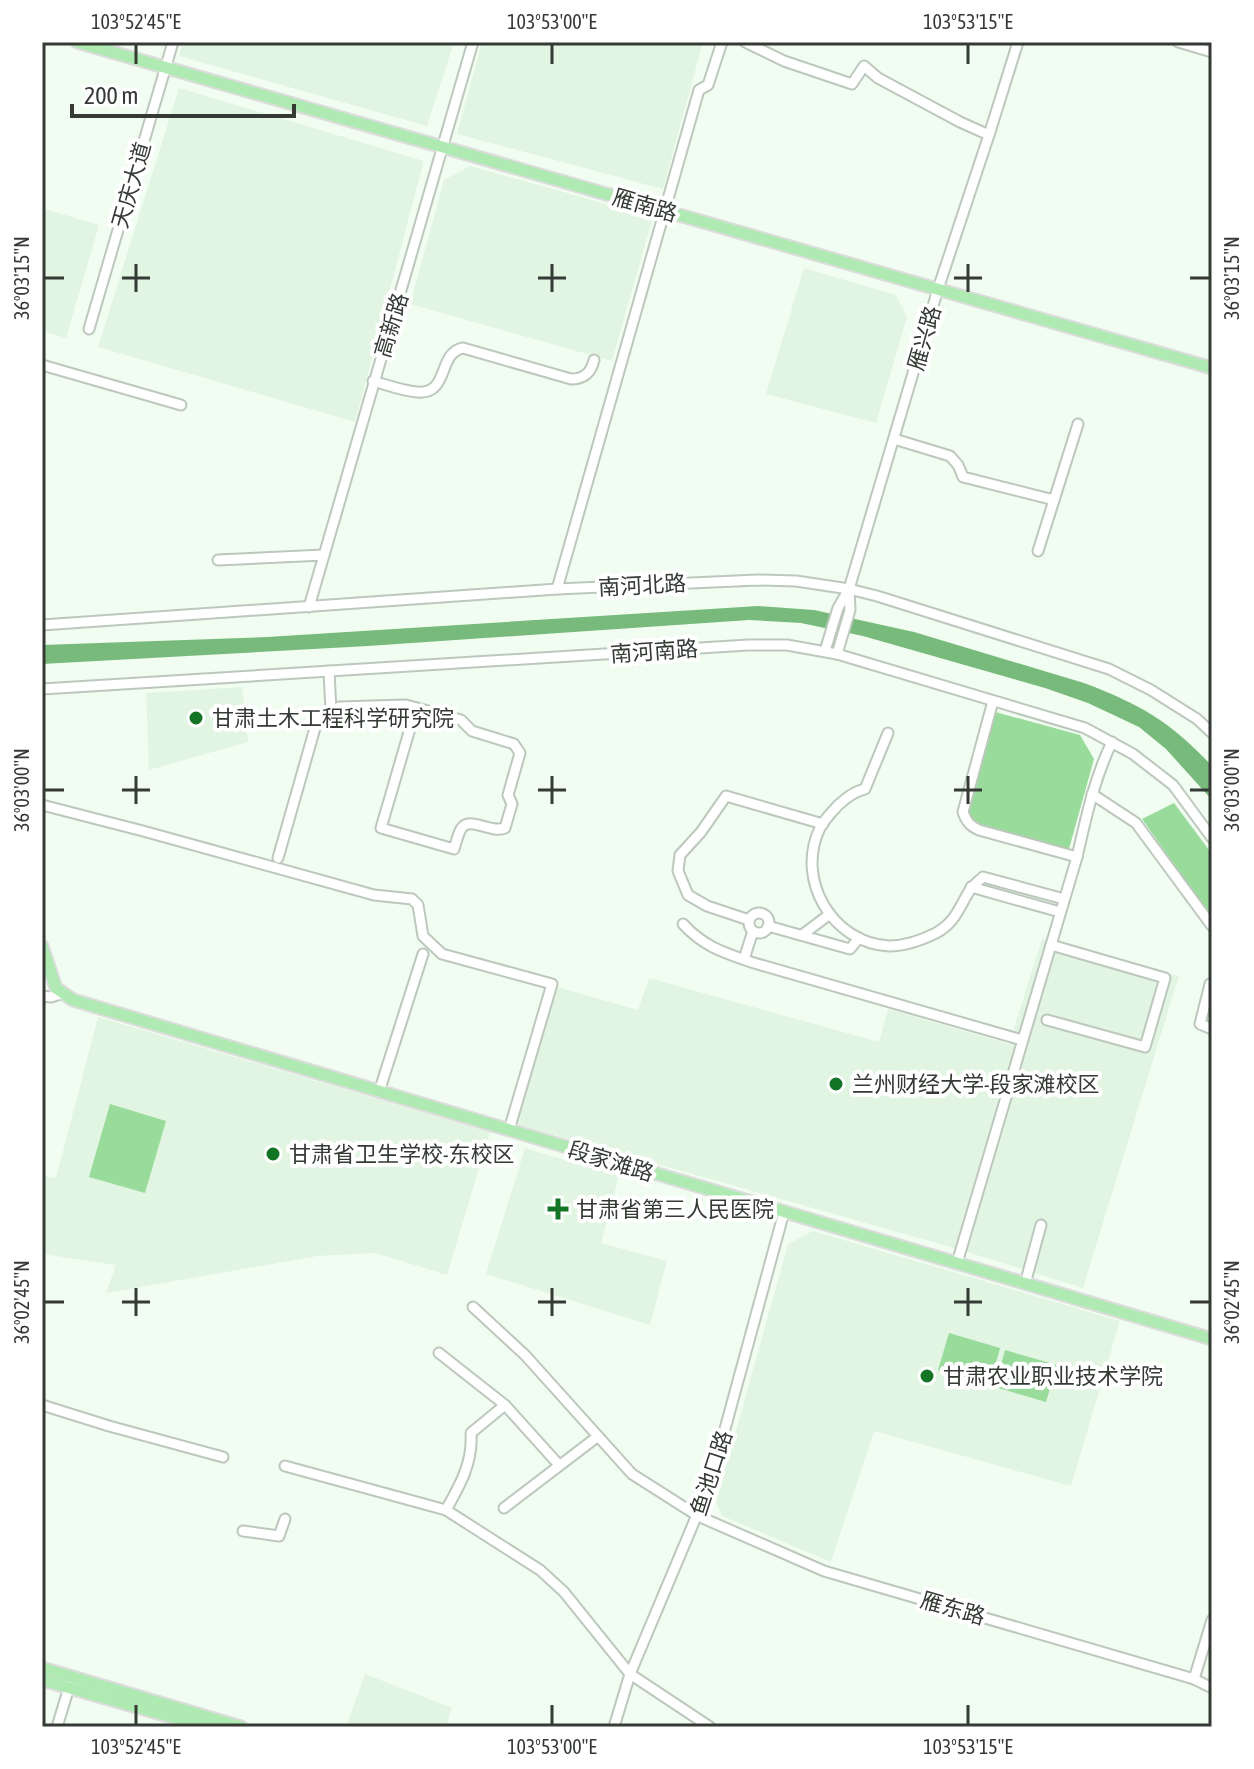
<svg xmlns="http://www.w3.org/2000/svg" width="1254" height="1769" font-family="'Asap Condensed','Noto Sans SC',sans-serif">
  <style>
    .built { fill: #e2f5e2 }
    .green { fill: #98db9a }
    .water { fill: #78ba7b }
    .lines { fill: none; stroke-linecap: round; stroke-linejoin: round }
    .minor-casing { stroke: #bcc8bc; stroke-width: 13 }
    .major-casing { stroke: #dbdcdb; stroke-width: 15 }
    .minor { stroke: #fff; stroke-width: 9 }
    .major { stroke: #afeab3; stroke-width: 11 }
    .ticks { fill: none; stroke: #353a35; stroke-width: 3 }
    .poi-dot { fill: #137425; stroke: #fff; stroke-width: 3 }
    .labels { text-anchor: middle; stroke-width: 8; stroke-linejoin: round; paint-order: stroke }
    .street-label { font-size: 22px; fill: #353a35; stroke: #fff }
    .poi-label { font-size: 22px; fill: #353a35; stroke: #fff; text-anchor: start }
    .neatline { fill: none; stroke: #353a35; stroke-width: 3 }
    .ticks-label { font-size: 20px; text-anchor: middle; fill: #353a35 }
  </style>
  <rect width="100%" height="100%" fill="#f1fdf1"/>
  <g class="built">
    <path d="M183 42H454L427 126 179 56Z"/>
    <path d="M482 42H703L663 189 457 134Z"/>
    <path d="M179 88 424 161 355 422 98 347Z"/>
    <path d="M470 166 653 217 612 361 410 304 444 180Z"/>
    <path d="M42 208 99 225 66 338 42 331Z"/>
    <path d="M804 268 896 295 907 317 876 423 766 394Z"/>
    <path d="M242 687 248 742 149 770 146 693Z"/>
    <path d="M1042 939 1179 976 1083 1288 954 1248 515 1124 557 987 638 1010 649 978 879 1042 888 1009 1009 1044Z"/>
    <path d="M98 1017 490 1132 447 1275 375 1253 318 1256 106 1293 116 1265 42 1254V1176L56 1178Z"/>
    <path d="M525 1148 619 1176 601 1243 667 1261 650 1325 486 1274Z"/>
    <path d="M813 1231 1120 1321 1071 1486 874 1431 831 1562 722 1516 716 1502 788 1244Z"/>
    <path d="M365 1674 452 1708 446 1727H346Z"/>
  </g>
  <g class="green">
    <path d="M988 710 1080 735 1094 759 1069 849 958 818Z"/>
    <path d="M1174 803 1212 854V918L1142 819Z"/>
    <path d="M110 1104 166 1121 145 1193 89 1177Z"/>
    <path d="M949 1333 1000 1348 990 1385 938 1370Z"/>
    <path d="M1005 1350 1057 1365 1046 1402 995 1387Z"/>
  </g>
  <path class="water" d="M758 606 814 610 914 632 1084 683C1140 704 1171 722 1212 766V800L1166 749 1139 727 1088 703 1045 688 863 636 801 623 749 620 368 646 42 664V645L267 637Z"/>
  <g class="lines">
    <defs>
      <g id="minor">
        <path d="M745 42 784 61 852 84 864 66 878 78 960 122 989 135"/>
        <path d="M1178 42 1212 52"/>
        <path d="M89 329 173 42"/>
        <path d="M42 365 181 405"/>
        <path d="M373 381C387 385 403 391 417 392 450 395 437 353 463 348L571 379C584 379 591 373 594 360"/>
        <path d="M894 439 950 456 958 465 963 477 1054 500"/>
        <path d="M1038 551 1078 424"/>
        <path d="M218 560 324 555"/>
        <path d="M557 589 699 90 708 85 722 42"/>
        <path d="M309 607 473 42"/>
        <path d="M42 625 557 589 758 580 796 581 849 589 877 596 1109 669 1151 690 1197 719 1212 733"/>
        <path d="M825 651 838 608 849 589 938 289 989 135 1018 42"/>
        <path d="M837 654 850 610 849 589"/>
        <path d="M329 671 331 711"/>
        <path d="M42 689 748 645H787L837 654 1085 728 1133 754 1173 785 1212 838"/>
        <path d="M993 701 963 812C966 821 970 826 979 830L1077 857"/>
        <path d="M888 733 865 789C852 792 839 803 831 813 827 818 822 823 820 828 795 879 832 943 889 946 906 946 922 940 936 933 956 922 959 907 970 890 973 885 979 881 983 877L1064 899"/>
        <path d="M1092 794 1136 823 1212 926"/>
        <path d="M42 805 143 831 374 895 412 899 418 905 423 936 442 954 552 984 509 1130"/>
        <path d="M278 858 317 721 339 707 406 705 461 720 472 731 514 744 520 753 508 795 512 804 505 828C490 834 469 815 461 829 458 834 456 843 454 849L381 828 416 708"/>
        <path d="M971 887 1060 912"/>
        <circle cx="759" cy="923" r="10"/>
        <path d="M749 920 707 906 688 895 678 871 680 855 701 832 726 796 823 824"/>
        <path d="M683 924C704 947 725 953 754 963L1022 1040"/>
        <path d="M768 926 850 949 859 938"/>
        <path d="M802 935 830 914"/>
        <path d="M744 959 753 931"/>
        <path d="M1212 984H1210L1200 1024 1212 1029"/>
        <path d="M42 996 51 997 63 993"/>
        <path d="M1047 1020 1145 1047 1165 978 1051 945"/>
        <path d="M379 1092 423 954"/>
        <path d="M957 1263 1077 857C1086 818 1094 779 1112 742"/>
        <path d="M1025 1284 1041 1225"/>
        <path d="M473 1307 525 1355 632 1474 698 1516 824 1571 1194 1679 1212 1688"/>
        <path d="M439 1353 505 1405 559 1465"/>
        <path d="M42 1405 109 1426 223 1457"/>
        <path d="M285 1466 446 1510 540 1570 564 1592 630 1674 710 1727"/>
        <path d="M504 1508 597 1437"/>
        <path d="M446 1510C460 1485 473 1463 471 1433L505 1405"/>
        <path d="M243 1531 279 1536 285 1519"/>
        <path d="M1194 1679 1212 1620"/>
        <path d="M57 1727 70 1684"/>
        <path d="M614 1727 630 1674 710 1484 784 1212"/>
      </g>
      <g id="major">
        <path d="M77 42 1212 368"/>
        <path d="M42 946 56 988 73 1000 1212 1339"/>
        <path d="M42 1668 241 1727"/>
        <path d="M42 1680 207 1727"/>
      </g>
    </defs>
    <use href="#minor" class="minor-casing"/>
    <use href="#major" class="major-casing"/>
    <use href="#minor" class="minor"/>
    <use href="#major" class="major"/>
  </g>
  <path class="ticks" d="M136 44V64M552 44V64M968 44V64M136 264V292M552 264V292M968 264V292M44 278H64M122 278H150M538 278H566M954 278H982M1190 278H1210M136 776V804M552 776V804M968 776V804M44 790H64M122 790H150M538 790H566M954 790H982M1190 790H1210M136 1288V1316M552 1288V1316M968 1288V1316M44 1302H64M122 1302H150M538 1302H566M954 1302H982M1190 1302H1210M136 1705V1725M552 1705V1725M968 1705V1725"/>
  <g class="poi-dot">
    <circle cx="196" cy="718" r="8"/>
    <circle cx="836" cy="1084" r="8"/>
    <circle cx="273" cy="1154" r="8"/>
    <path d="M554 1197h8v8h8v8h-8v8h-8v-8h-8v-8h8z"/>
    <circle cx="927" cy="1376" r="8"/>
  </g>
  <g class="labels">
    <g class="street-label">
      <text transform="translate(131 185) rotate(-74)" y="8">天庆大道</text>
      <text transform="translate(645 205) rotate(16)" y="8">雁南路</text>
      <text transform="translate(391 325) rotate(-73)" y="8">高新路</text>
      <text transform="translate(924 338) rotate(-74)" y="8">雁兴路</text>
      <text transform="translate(642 585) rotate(-3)" y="8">南河北路</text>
      <text transform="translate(654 651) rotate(-4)" y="8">南河南路</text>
      <text transform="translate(611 1161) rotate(17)" y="8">段家滩路</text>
      <text transform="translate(711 1473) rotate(-72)" y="8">鱼池口路</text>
      <text transform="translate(953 1608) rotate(16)" y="8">雁东路</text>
    </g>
    <g class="poi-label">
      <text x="212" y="726">甘肃土木工程科学研究院</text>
      <text x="852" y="1092">兰州财经大学-段家滩校区</text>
      <text x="289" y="1162">甘肃省卫生学校-东校区</text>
      <text x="576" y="1217">甘肃省第三人民医院</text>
      <text x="943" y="1384">甘肃农业职业技术学院</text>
    </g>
  </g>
  <rect width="1254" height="1769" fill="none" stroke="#ffffff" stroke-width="88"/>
  <path d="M72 104v12h222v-12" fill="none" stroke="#353a35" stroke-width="4"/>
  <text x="84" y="104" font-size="24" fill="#353a35" stroke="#ffffff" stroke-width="6" paint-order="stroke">200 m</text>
  <rect x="44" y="44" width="1166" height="1681" class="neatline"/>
  <g class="ticks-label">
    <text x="136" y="29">103°52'45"E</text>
    <text x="552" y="29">103°53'00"E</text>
    <text x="968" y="29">103°53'15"E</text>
    <text transform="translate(22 278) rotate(-90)" y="7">36°03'15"N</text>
    <text transform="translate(1232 278) rotate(-90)" y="7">36°03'15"N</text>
    <text transform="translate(22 790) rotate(-90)" y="7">36°03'00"N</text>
    <text transform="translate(1232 790) rotate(-90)" y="7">36°03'00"N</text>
    <text transform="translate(22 1302) rotate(-90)" y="7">36°02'45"N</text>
    <text transform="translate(1232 1302) rotate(-90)" y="7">36°02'45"N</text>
    <text x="136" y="1754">103°52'45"E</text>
    <text x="552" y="1754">103°53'00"E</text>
    <text x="968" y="1754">103°53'15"E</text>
  </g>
</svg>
